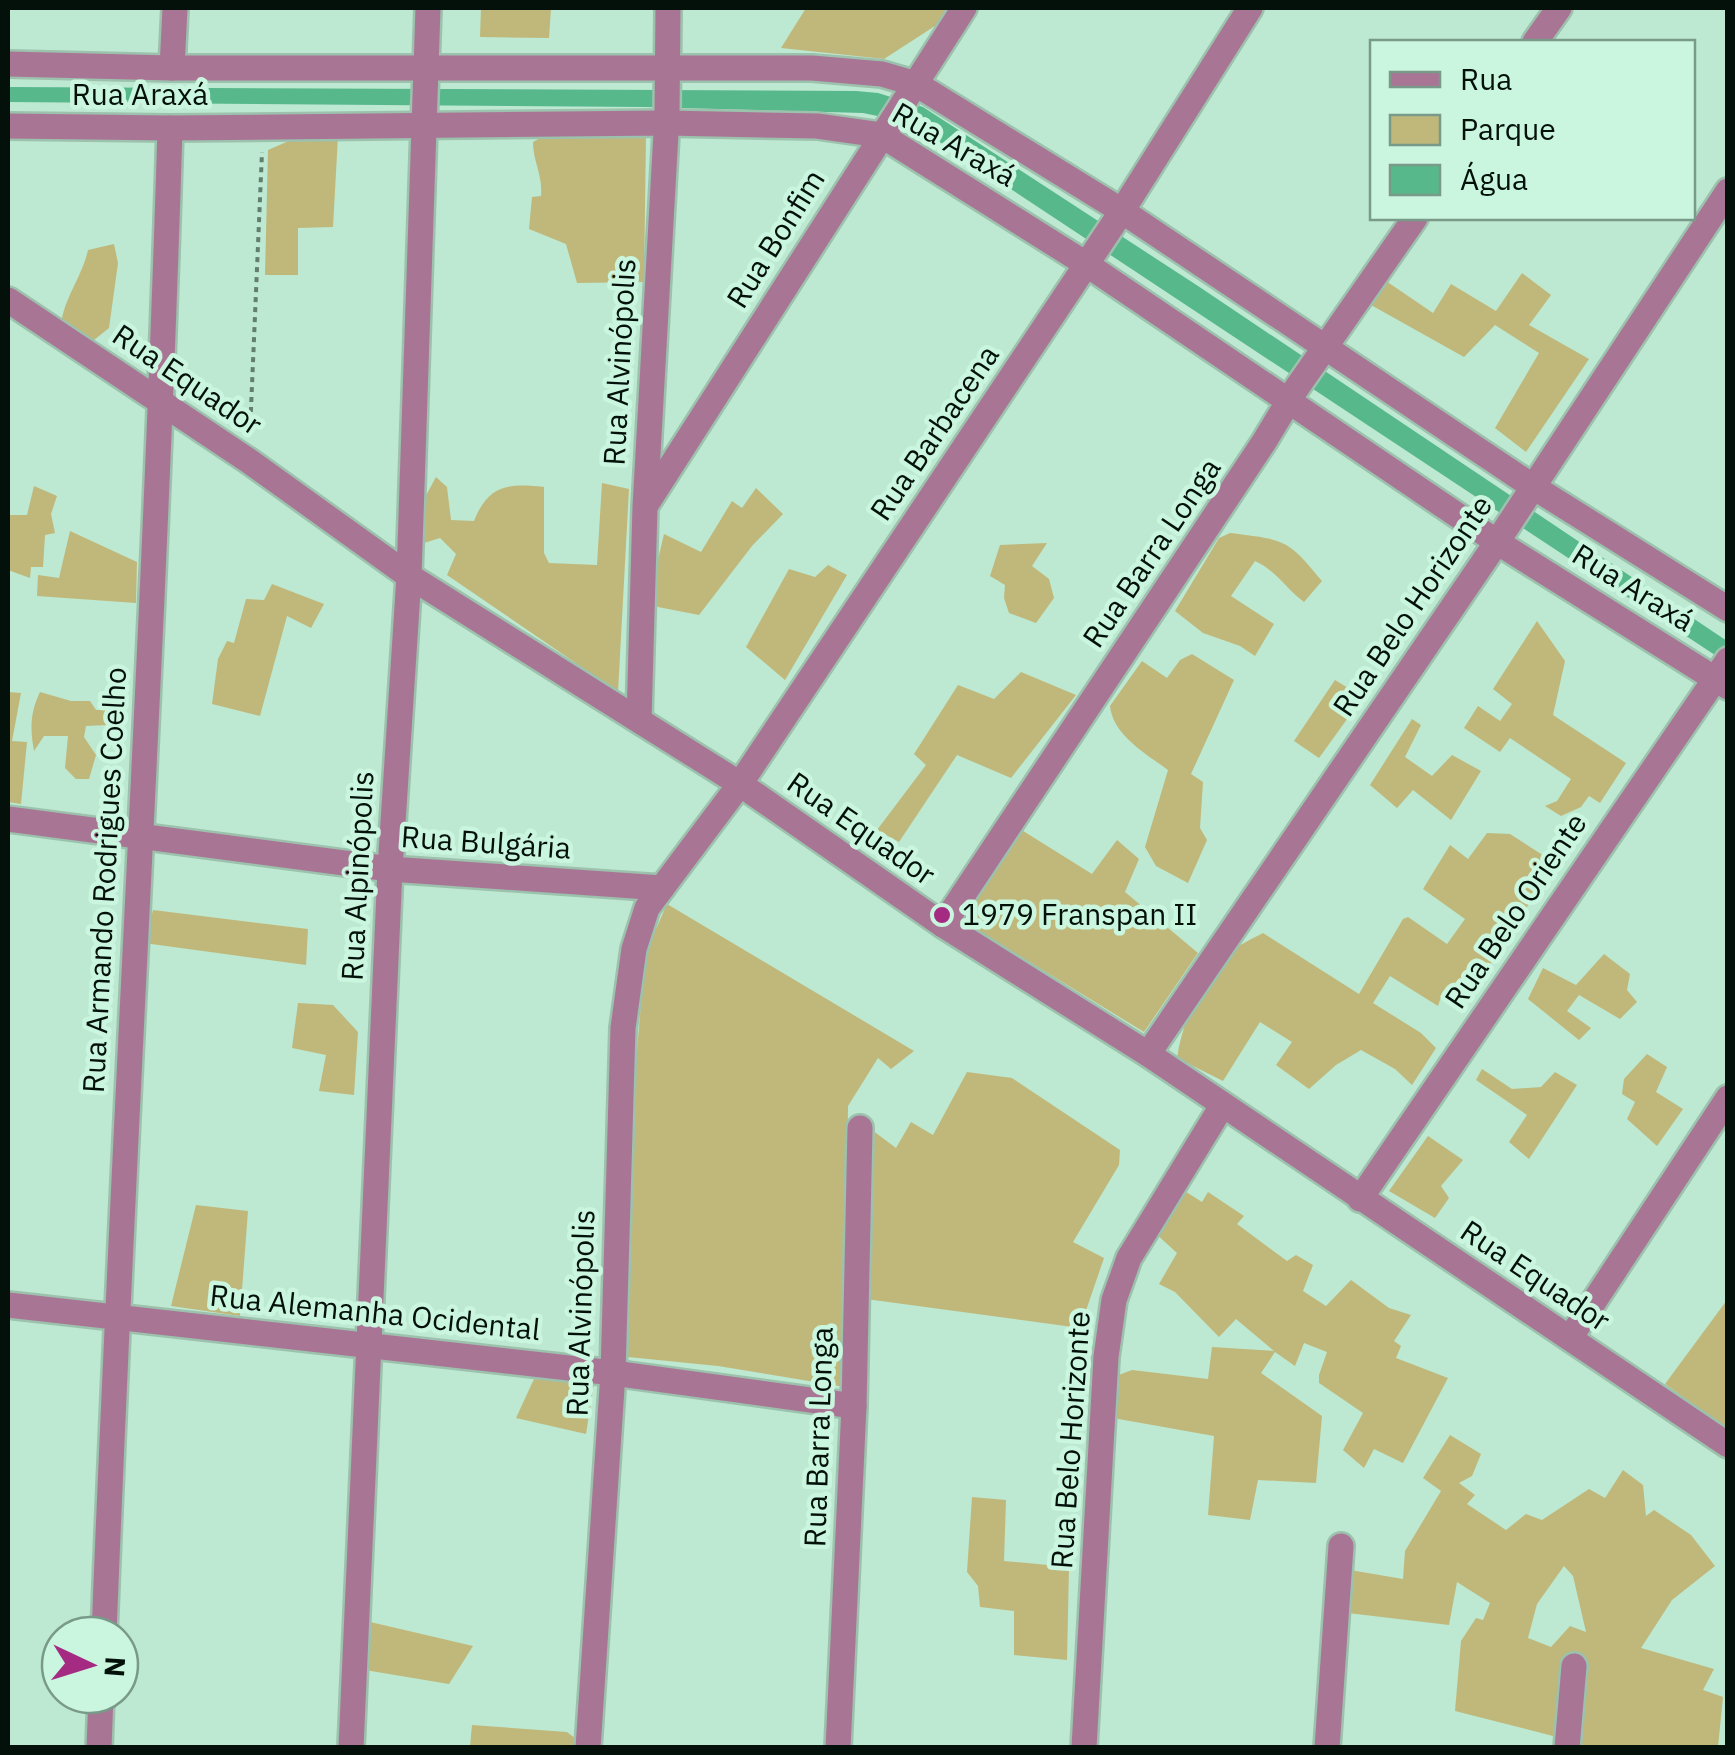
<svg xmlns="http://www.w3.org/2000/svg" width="1735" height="1755" font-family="'IBM Plex Sans',sans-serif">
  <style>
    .green { fill: #c0b87a; fill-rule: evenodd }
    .water { fill: #57b88c }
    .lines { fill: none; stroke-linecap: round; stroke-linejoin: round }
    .minor-casing { stroke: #9cc1ad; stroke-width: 30 }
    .path { stroke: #627e6f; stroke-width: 4; stroke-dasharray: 5 5; stroke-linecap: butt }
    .minor { stroke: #a97595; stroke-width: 25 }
    .poi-dot { fill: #a42b81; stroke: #caf5de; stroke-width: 4 }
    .labels { text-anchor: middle; stroke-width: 9; stroke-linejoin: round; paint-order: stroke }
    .street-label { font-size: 30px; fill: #03110a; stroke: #caf5de }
    .poi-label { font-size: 30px; fill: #03110a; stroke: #caf5de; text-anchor: start }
  </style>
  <rect width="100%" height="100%" fill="#bde8d1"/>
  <g class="green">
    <path d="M481 8H551L549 38 480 37Z"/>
    <path d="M806 8H946L938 24 884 59 781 48Z"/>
    <path d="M551 132 646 133 644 282 577 283 566 244 529 229 532 197 541 196C543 175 533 162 533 142Z"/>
    <path d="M338 136 333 227 298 228V275H265L268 150 298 137Z"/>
    <path d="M114 244 118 263 109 328 89 344 61 325C64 298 82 277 88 250Z"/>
    <path d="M1522 273 1551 295 1529 325 1589 359 1526 452 1495 428 1539 353 1495 325 1464 357 1371 305 1386 281 1433 313 1451 284 1496 311Z"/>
    <path d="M436 477 447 487 451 520 474 521C488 485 508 483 544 487V553L549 563 597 565 602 483 629 489 618 692 447 575 456 554 440 538 424 543 423 501Z"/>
    <path d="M34 486 57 496 51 514 55 533 45 535 43 567H31L30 578 8 570V515H27Z"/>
    <path d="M756 488 783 514 752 546 699 615 658 607 649 597 664 534 701 552 732 501 742 508Z"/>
    <path d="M70 531 137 562 136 603 37 596 38 575 59 578Z"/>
    <path d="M1230 533C1285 540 1287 538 1322 581L1304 602C1285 588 1277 571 1255 561L1231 596 1274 624 1255 656 1240 646 1203 633 1175 611 1219 538Z"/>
    <path d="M1047 543 1032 566 1049 579 1054 598 1036 623 1009 613 1004 598 1005 585 990 576 1000 545Z"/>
    <path d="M828 565 847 575 785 680 746 647 789 569 815 577Z"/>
    <path d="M272 584 324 604 311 628 287 616 260 716 212 704 218 659 227 641 234 643 246 599 264 600Z"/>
    <path d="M1537 621 1565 661 1553 715 1626 763 1600 803 1589 796 1581 807 1561 816 1545 806 1557 801 1571 779 1510 738 1500 752 1464 728 1478 706 1500 721 1512 704 1493 689Z"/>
    <path d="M1192 654 1234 680 1191 774 1203 782 1200 828 1207 840 1188 883 1156 866 1145 847 1168 770C1145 753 1113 735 1110 706L1142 661 1167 678 1180 660Z"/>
    <path d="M1021 672 1076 695 1011 778 957 755 899 842 877 830 926 765 914 754 958 685 994 699Z"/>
    <path d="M1335 680 1363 697 1319 758 1294 741Z"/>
    <path d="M8 692 21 693 12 741 27 742 21 804 8 802Z"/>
    <path d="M40 692 71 701H90L96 710H109L107 725 86 726 84 737 96 755 89 779H76L65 768 68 736H44L34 751C30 729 30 713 40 692Z"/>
    <path d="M1412 719 1421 725 1405 757 1432 776 1452 755 1481 771 1451 820 1413 790 1397 808 1370 785Z"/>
    <path d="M1020 829 1092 874 1117 840 1139 859 1125 892 1198 953 1144 1032 954 916Z"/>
    <path d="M1487 833 1510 834 1555 863 1465 1004 1443 991 1438 1006 1390 976 1373 1003 1421 1033 1436 1048 1412 1085 1395 1069 1361 1050 1336 1065 1309 1089 1276 1065 1292 1042 1260 1022 1223 1081 1177 1058C1182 1023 1199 985 1223 959 1233 947 1250 940 1263 933L1359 994 1403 919 1408 917 1447 944 1465 919 1423 889 1450 845 1468 859Z"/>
    <path d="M667 904 914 1051 891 1069 878 1058 848 1106 845 1387 718 1366 628 1357 634 1088 645 954Z"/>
    <path d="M153 910 308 929 306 965 144 943Z"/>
    <path d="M1604 954 1630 974 1627 990 1637 1002 1620 1019 1579 995 1567 1011 1591 1028 1579 1040 1528 999 1543 968 1576 985Z"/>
    <path d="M298 1003 333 1005 358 1032 354 1095 319 1091 326 1055 292 1048Z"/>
    <path d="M1647 1054 1667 1067 1656 1092 1683 1109 1657 1146 1627 1119 1635 1102 1622 1094 1624 1079Z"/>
    <path d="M1482 1069 1512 1089 1541 1087 1555 1072 1577 1085 1529 1159 1509 1142 1527 1115 1476 1080Z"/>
    <path d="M967 1072 1012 1078 1120 1150 1119 1165 1073 1242 1104 1258 1080 1328 866 1299 872 1130 896 1148 911 1122 933 1135Z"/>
    <path d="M1428 1136 1463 1160 1441 1186 1449 1198 1435 1218 1389 1191Z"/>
    <path d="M1180 1188 1202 1202 1208 1192 1244 1216 1237 1224 1287 1261 1296 1255 1313 1265 1303 1291 1326 1306 1351 1280 1389 1308 1411 1315 1394 1341 1401 1346 1396 1358 1448 1378 1403 1463 1374 1449 1364 1468 1343 1450 1363 1413 1319 1383V1375L1327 1352 1304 1343 1295 1366 1275 1352 1261 1373 1322 1416 1316 1483 1258 1480 1250 1520 1208 1515 1214 1436 1113 1418 1116 1376 1132 1370 1208 1379 1212 1347 1274 1351 1236 1319 1219 1337 1175 1292 1159 1284 1177 1253 1154 1232Z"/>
    <path d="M196 1205 248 1211 240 1316 171 1306Z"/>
    <path d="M1727 1300V1429L1665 1384Z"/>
    <path d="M534 1379 594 1383 586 1434 516 1418Z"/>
    <path d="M1450 1435 1481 1454 1472 1476 1459 1483 1475 1495 1467 1504 1506 1530 1526 1514 1542 1520 1589 1489 1605 1498 1623 1470 1643 1485 1646 1516 1654 1510 1691 1535 1715 1566 1672 1600 1641 1648 1714 1669 1703 1690 1723 1697 1718 1747H1575L1582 1661 1567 1653 1553 1736 1455 1711 1461 1641 1476 1618 1483 1620 1490 1603 1457 1582 1449 1625 1348 1613 1350 1570 1403 1579 1405 1551 1441 1491 1423 1478ZM1564 1566 1573 1576 1586 1632 1570 1626 1551 1647 1528 1638 1537 1604Z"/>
    <path d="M972 1497 1006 1500 1004 1561 1069 1567 1067 1660 1014 1655V1611L980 1607 978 1586 967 1572Z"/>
    <path d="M366 1621 473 1646 449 1684 359 1669Z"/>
    <path d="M472 1725 567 1732 576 1739 575 1747H470Z"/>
  </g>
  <path class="water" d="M8 87 856 91 878 93 923 107 1198 286 1727 641V663L911 123 863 113 644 107 8 102Z"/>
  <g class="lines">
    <defs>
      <g id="minor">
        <path d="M1535 42 1559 8"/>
        <path d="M8 64 172 68H812L882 74 916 84 1122 211 1532 486 1728 609"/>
        <path d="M172 68 175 8"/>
        <path d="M8 126 170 128 666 123 817 126 881 135 1086 264 1497 542 1728 687"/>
        <path d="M8 300 249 461 409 576 740 784 943 925 1148 1054 1728 1445"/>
        <path d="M646 505 964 8"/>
        <path d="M639 720 645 507 667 115 668 8"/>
        <path d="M8 819 390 869 662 888"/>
        <path d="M943 925 1264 442 1296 389 1415 218"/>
        <path d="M1148 1054 1497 542 1728 191"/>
        <path d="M1360 1199 1728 660"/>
        <path d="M8 1305 613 1373 854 1406"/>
        <path d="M1570 1338 1728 1098"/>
        <path d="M104 1635C123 1133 155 631 170 128"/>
        <path d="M99 1748 101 1695"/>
        <path d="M351 1748 390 869 409 576 428 8"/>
        <path d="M588 1748 613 1373 623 1028 634 949 647 908 740 784 1122 211 1250 8"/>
        <path d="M838 1748 854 1406 860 1128"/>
        <path d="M1084 1748 1106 1357 1114 1300 1129 1258 1222 1106"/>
        <path d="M1327 1748 1341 1546"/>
        <path d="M1567 1748 1574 1666"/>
      </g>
    </defs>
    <use href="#minor" class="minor-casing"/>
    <path class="path" d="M250 432 262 152"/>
    <use href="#minor" class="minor"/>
  </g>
  <circle class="poi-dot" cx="942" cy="915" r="10"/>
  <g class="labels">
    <g class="street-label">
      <text x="140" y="105">Rua Araxá</text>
      <text transform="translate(954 145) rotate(30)" y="10">Rua Araxá</text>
      <text transform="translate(776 239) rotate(-58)" y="10">Rua Bonfim</text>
      <text transform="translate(620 362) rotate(-87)" y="10">Rua Alvinópolis</text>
      <text transform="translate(187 380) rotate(34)" y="10">Rua Equador</text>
      <text transform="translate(935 433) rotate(-56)" y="10">Rua Barbacena</text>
      <text transform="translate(1152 553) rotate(-56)" y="10">Rua Barra Longa</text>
      <text transform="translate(1633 588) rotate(32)" y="10">Rua Araxá</text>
      <text transform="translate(1413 606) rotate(-56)" y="10">Rua Belo Horizonte</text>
      <text transform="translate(861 829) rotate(35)" y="10">Rua Equador</text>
      <text transform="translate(486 843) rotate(4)" y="10">Rua Bulgária</text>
      <text transform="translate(358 876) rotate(-87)" y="10">Rua Alpinópolis</text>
      <text transform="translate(105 880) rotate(-87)" y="10">Rua Armando Rodrigues Coelho</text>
      <text transform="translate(1516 911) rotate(-56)" y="10">Rua Belo Oriente</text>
      <text transform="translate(1535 1276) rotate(34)" y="10">Rua Equador</text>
      <text transform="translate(375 1313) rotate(6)" y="10">Rua Alemanha Ocidental</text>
      <text transform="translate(581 1313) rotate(-88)" y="10">Rua Alvinópolis</text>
      <text transform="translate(819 1437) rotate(-88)" y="10">Rua Barra Longa</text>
      <text transform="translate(1071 1440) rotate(-86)" y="10">Rua Belo Horizonte</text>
    </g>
    <g class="poi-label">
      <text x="962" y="925">1979 Franspan II</text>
    </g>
  </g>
  <rect width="1735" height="1755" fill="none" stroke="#03110a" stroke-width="20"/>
  <rect x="1370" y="40" width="325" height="180" fill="#caf5de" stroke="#7a9a89" stroke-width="2.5"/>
  <rect x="1390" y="72" width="50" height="15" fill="#a97595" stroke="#7a9a89" stroke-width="2.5"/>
  <text x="1460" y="90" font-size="30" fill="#03110a">Rua</text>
  <rect x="1390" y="115" width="50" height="30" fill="#c0b87a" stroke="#7a9a89" stroke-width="2.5"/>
  <text x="1460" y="140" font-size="30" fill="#03110a">Parque</text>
  <rect x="1390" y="165" width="50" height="30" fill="#57b88c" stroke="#7a9a89" stroke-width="2.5"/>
  <text x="1460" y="190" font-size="30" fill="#03110a">Água</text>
  <g transform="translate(90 1665) rotate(94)"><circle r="48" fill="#caf5de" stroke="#7a9a89" stroke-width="2.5"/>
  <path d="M0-8L18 38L0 25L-18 38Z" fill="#a42b81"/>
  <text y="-15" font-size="28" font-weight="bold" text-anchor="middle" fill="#03110a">N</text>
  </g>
</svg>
